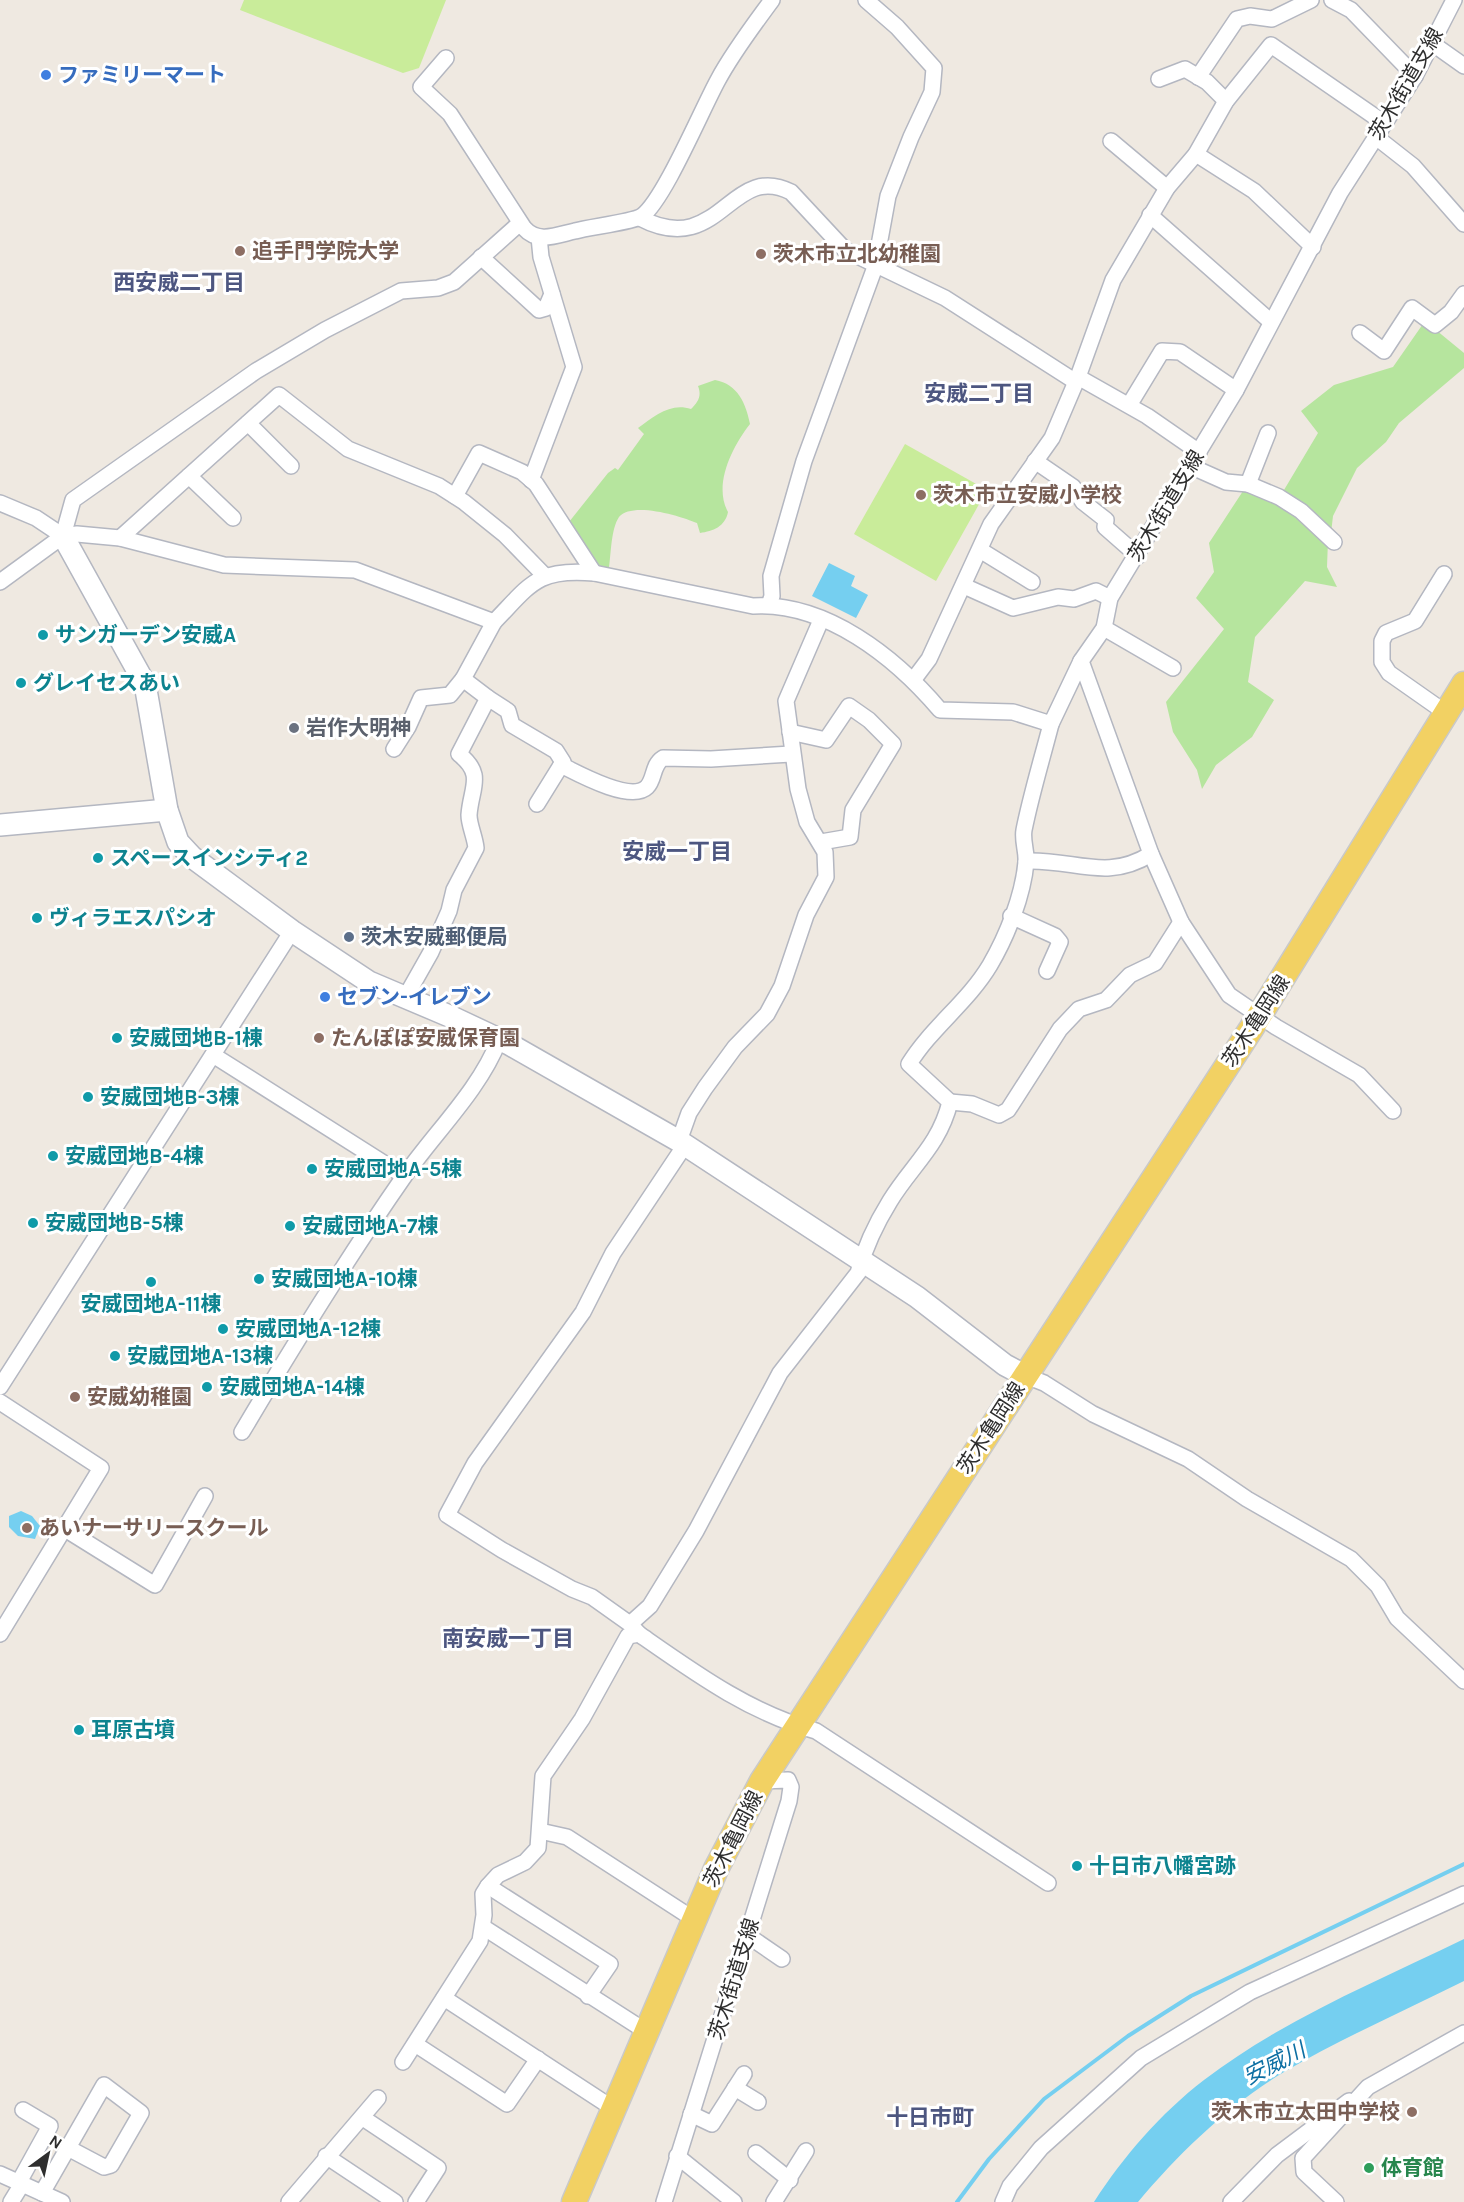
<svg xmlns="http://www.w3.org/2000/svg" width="1464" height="2202" font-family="Karla,'Noto Sans JP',sans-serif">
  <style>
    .green { fill: #b6e59e }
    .pitch { fill: #c9ec9a }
    .water { fill: #75cff0 }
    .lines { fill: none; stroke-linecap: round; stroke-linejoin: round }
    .stream { stroke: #75cff0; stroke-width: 4 }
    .street-casing { stroke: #b4b7c1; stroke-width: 18 }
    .secondary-casing { stroke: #b4b7c1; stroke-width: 24 }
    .primary-casing { stroke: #c9c9c9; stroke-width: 27 }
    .street { stroke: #fff; stroke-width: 15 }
    .secondary { stroke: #fff; stroke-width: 21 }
    .primary { stroke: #f2d163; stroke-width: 24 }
    .shop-dot { fill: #3f7fe0; stroke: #fff; stroke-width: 2 }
    .education-dot { fill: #8d6e63; stroke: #fff; stroke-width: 2 }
    .culture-dot { fill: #0f9aa8; stroke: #fff; stroke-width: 2 }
    .worship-dot { fill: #6b7280; stroke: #fff; stroke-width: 2 }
    .service-dot { fill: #5c6f8a; stroke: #fff; stroke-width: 2 }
    .leisure-dot { fill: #2e9e5b; stroke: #fff; stroke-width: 2 }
    .labels { text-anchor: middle; stroke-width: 6; stroke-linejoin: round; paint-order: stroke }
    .shop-label { font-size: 21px; font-weight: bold; fill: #366cbe; stroke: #fff; text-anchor: start }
    .street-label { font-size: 21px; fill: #2e2e2e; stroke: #fff }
    .education-label { font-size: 21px; font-weight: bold; fill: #785e54; stroke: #fff; text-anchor: start }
    .culture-label { font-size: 21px; font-weight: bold; fill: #0d838f; stroke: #fff; text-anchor: start }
    .worship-label { font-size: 21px; font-weight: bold; fill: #5b616d; stroke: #fff; text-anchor: start }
    .service-label { font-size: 21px; font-weight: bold; fill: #4e5e75; stroke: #fff; text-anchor: start }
    .leisure-label { font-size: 21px; font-weight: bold; fill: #27864d; stroke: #fff; text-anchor: start }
    .neighbourhood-label { font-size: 22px; font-weight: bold; fill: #4d5680; stroke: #fff }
    .water-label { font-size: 22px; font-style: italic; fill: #0d6fa3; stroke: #fff }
  </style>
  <rect width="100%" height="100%" fill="#efe9e1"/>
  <g class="green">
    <path d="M1425 321 1464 353V368L1399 423 1386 442 1357 468 1333 516 1331 533 1281 495 1318 433 1301 411 1334 385 1393 367Z"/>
    <path d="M715 380C738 384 746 404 750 424 732 447 713 485 728 512 725 527 713 531 700 533L697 523C681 516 632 501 619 517 611 529 611 554 609 568L597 566 569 522 608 473 615 468 618 470 644 434 638 428C654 416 671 402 691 409 698 402 702 396 698 386Z"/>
    <path d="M1243 491C1276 491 1303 520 1328 540L1327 567 1337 587 1305 581 1255 637 1248 682 1274 700 1252 737 1216 765 1202 789 1197 770 1173 732 1166 702 1224 629 1196 598 1214 572 1209 543Z"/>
  </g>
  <g class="pitch">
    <path d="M244 0H446L419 68 403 73 240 10Z"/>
    <path d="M905 444 987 490 936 581 854 534Z"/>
  </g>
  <g class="water">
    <path d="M829 563 855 576 851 586 868 595 856 618 812 596Z"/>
    <path d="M21 1511 32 1516 40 1526 35 1539 18 1536 9 1527V1516Z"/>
    <path d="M1464 1939V1981C1404 2011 1342 2038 1284 2072 1229 2105 1179 2153 1138 2202H1094C1123 2157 1161 2113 1204 2080 1282 2020 1376 1982 1464 1939Z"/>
  </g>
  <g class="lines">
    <path class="stream" d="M957 2202 989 2159 1044 2099 1128 2036 1191 1996 1464 1864"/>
    <defs>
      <g id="street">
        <path d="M1332 0 1351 10 1415 76"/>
        <path d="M1433 44 1464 66"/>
        <path d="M446 58 421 87 450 114 524 228C538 244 557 235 575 231 589 227 633 222 642 216 664 200 702 109 718 80 733 52 753 26 772 0"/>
        <path d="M1198 77 1237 19 1250 16 1272 19 1311 0"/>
        <path d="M1159 79 1185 69 1207 82 1226 101"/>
        <path d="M1376 137 1413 166 1464 224"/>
        <path d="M1111 141 1167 188"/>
        <path d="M1196 154 1254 191 1313 247"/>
        <path d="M1150 215 1271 322"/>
        <path d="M640 218C720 260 730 161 791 192L845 250 945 298 1076 382"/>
        <path d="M481 257 539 310 546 308 552 294"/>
        <path d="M1360 333 1384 351 1412 308 1435 325 1451 312 1464 294"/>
        <path d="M1078 377 1147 416 1199 452"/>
        <path d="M1131 402 1162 351 1180 352 1236 390"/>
        <path d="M248 423 291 466"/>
        <path d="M1035 461 1073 487 1083 502 1106 520 1105 527 1138 556"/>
        <path d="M1190 466 1226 482 1248 484 1279 497 1301 511 1334 542"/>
        <path d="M189 476 233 518"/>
        <path d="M531 480 574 367 541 257 539 237"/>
        <path d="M1248 484 1268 433"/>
        <path d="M455 496 479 453 522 472 536 484 594 573"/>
        <path d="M0 503 36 518 63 536"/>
        <path d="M63 536 73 500 256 371 325 330 401 291 438 288 454 282 520 223"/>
        <path d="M120 538 279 395 348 449 439 486 464 502 505 535 544 575"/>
        <path d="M980 550 1032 582"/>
        <path d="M1444 574 1415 621 1386 633 1382 641V662L1389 673 1446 713"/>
        <path d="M0 582 63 536 77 534 120 538 224 565 355 570 494 622C531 584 537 568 594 573L753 606C826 602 895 657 940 710L1013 712 1051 724 1081 661"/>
        <path d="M964 586 1013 608 1058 597 1074 599 1096 591 1110 598"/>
        <path d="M769 605 772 596 771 576 804 461 875 267 888 196 911 137 932 92 934 68 897 27 866 0"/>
        <path d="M1104 628 1173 668"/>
        <path d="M914 679 929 659 991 524 1052 438 1078 377 1113 280 1167 188 1196 154 1226 101 1271 45 1384 123"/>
        <path d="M488 698 508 711 512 725 556 751 563 762 537 804"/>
        <path d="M790 732 826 740 849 706 869 720 893 744 853 810 850 837 821 842"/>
        <path d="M394 749 408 727 421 698 450 695 463 679"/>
        <path d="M561 765C577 773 631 803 647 787 655 779 652 765 663 758L711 759 791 754"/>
        <path d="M1026 861C1075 859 1106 882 1151 854"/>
        <path d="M1011 916 1055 936 1060 942 1047 971"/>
        <path d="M405 998 431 952 449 911 454 890 476 848C475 837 469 825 469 815 471 787 485 775 459 754L488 698 463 679 494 622"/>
        <path d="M213 1055 404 1176"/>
        <path d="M950 1102 972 1104 999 1115 1008 1110 1060 1029 1079 1009 1106 1000 1130 975 1155 963 1181 922"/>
        <path d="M1393 1111 1359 1075 1276 1027 1229 995 1181 922 1151 854 1081 661 1104 628 1110 598 1236 390 1340 193 1415 76 1454 0"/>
        <path d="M679 1141 689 1113 705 1088 735 1047 767 1014 782 986 806 915 826 877 825 852 807 822 798 789 786 701 821 620"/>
        <path d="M685 1145 613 1253 583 1312 475 1463 447 1515 502 1550 572 1589 592 1597 630 1624 639 1634C695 1673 750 1713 816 1731L1048 1883"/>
        <path d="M1026 1376 1044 1383 1093 1414 1188 1459 1247 1499 1351 1559 1378 1586 1397 1618 1464 1681"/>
        <path d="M0 1387 292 931"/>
        <path d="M0 1402 101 1468 0 1634"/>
        <path d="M242 1432C293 1346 346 1260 403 1178 434 1133 479 1091 499 1040"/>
        <path d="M65 1529 155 1585 205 1496"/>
        <path d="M630 1624 650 1606 696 1531 780 1373 858 1273C864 1250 877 1222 890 1201 912 1165 939 1146 950 1102L909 1064C931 1028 968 1002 990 965 1007 936 1023 896 1026 862 1027 852 1022 841 1024 830 1031 795 1042 759 1051 724"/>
        <path d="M540 1831 567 1837 695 1920"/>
        <path d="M488 1886 610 1964 588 1996"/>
        <path d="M483 1927 647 2032"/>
        <path d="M747 1935 782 1959"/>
        <path d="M444 1998 614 2109"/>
        <path d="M415 2044 507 2104 538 2059"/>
        <path d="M403 2062 480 1941 484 1915 483 1894 488 1886 498 1875 525 1862 538 1848 543 1776 582 1719 628 1636 639 1634"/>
        <path d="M735 2088 758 2102"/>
        <path d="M691 2114 712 2124 744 2074"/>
        <path d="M363 2118 438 2168 416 2202"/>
        <path d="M756 2153 790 2180"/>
        <path d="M326 2156 395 2202"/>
        <path d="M677 2156 734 2202"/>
        <path d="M0 2174 62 2202"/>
        <path d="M19 2182 50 2126 23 2110"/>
        <path d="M42 2193 104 2085 141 2113 111 2165 104 2167 68 2148"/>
        <path d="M11 2202 22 2184"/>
        <path d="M289 2202 378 2098"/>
        <path d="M664 2202 789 1801 791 1787 788 1780 762 1781"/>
        <path d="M774 2202 806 2151"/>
        <path d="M1003 2202 1010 2186 1041 2148 1141 2058 1250 1992 1464 1894"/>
        <path d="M1231 2202 1277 2155 1349 2101"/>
        <path d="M1336 2202 1304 2172 1303 2158 1368 2087 1464 2033"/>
      </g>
      <g id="secondary">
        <path d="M63 536 145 684 167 810 178 842 192 857 292 931 369 982 454 1018 509 1044 679 1141 917 1297 1005 1365 1026 1376"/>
        <path d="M0 825 167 810"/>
      </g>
      <path id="primary" d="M574 2202 716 1869 762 1781 1251 1029 1464 684"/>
    </defs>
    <use href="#street" class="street-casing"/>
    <use href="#secondary" class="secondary-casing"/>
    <use href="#primary" class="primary-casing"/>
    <use href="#street" class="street"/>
    <use href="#secondary" class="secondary"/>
    <use href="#primary" class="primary"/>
  </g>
  <g class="shop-dot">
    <circle cx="46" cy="75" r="6"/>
    <circle cx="325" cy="997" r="6"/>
  </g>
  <g class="education-dot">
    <circle cx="240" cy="251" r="6"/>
    <circle cx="761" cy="254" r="6"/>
    <circle cx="921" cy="495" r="6"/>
    <circle cx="319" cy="1038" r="6"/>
    <circle cx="75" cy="1397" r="6"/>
    <circle cx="27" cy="1528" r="6"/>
    <circle cx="1412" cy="2112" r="6"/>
  </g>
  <g class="culture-dot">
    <circle cx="43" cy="635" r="6"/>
    <circle cx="21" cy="683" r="6"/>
    <circle cx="98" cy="858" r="6"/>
    <circle cx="37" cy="918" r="6"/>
    <circle cx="117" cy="1038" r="6"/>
    <circle cx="88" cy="1097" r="6"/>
    <circle cx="53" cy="1156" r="6"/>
    <circle cx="312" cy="1169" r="6"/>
    <circle cx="33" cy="1223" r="6"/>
    <circle cx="290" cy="1226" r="6"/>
    <circle cx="259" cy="1279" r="6"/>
    <circle cx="151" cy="1282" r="6"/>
    <circle cx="223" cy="1329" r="6"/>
    <circle cx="115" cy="1356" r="6"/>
    <circle cx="207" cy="1387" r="6"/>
    <circle cx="79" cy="1730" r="6"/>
    <circle cx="1077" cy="1866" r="6"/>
  </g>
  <circle class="worship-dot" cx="294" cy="728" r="6"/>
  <circle class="service-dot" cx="349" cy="937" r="6"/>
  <circle class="leisure-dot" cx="1369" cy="2168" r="6"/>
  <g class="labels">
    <g class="shop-label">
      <text x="58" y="82">ファミリーマート</text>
      <text x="337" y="1004">セブン-イレブン</text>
    </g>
    <g class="street-label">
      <text transform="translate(1406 84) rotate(-60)" y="7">茨木街道支線</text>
      <text transform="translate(1166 506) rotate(-59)" y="7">茨木街道支線</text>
      <text transform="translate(1256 1021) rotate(-57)" y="7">茨木亀岡線</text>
      <text transform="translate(991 1428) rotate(-57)" y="7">茨木亀岡線</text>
      <text transform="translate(733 1839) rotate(-63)" y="7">茨木亀岡線</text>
      <text transform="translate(734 1979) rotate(-73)" y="7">茨木街道支線</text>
    </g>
    <g class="education-label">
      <text x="252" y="258">追手門学院大学</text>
      <text x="773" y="261">茨木市立北幼稚園</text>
      <text x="933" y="502">茨木市立安威小学校</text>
      <text x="331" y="1045">たんぽぽ安威保育園</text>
      <text x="87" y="1404">安威幼稚園</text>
      <text x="39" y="1535">あいナーサリースクール</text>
      <text x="1400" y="2119" text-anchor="end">茨木市立太田中学校</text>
    </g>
    <g class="culture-label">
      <text x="55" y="642">サンガーデン安威A</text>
      <text x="33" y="690">グレイセスあい</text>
      <text x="110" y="865">スペースインシティ2</text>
      <text x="49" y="925">ヴィラエスパシオ</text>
      <text x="129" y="1045">安威団地B-1棟</text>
      <text x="100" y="1104">安威団地B-3棟</text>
      <text x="65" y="1163">安威団地B-4棟</text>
      <text x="324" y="1176">安威団地A-5棟</text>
      <text x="45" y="1230">安威団地B-5棟</text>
      <text x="302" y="1233">安威団地A-7棟</text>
      <text x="271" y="1286">安威団地A-10棟</text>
      <text x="151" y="1311" text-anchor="middle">安威団地A-11棟</text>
      <text x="235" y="1336">安威団地A-12棟</text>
      <text x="127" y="1363">安威団地A-13棟</text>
      <text x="219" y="1394">安威団地A-14棟</text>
      <text x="91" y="1737">耳原古墳</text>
      <text x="1089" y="1873">十日市八幡宮跡</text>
    </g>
    <g class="worship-label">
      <text x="306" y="735">岩作大明神</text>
    </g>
    <g class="service-label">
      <text x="361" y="944">茨木安威郵便局</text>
    </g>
    <g class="leisure-label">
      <text x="1381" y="2175">体育館</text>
    </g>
    <g class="neighbourhood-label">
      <text x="179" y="290">西安威二丁目</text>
      <text x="979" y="401">安威二丁目</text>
      <text x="677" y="859">安威一丁目</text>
      <text x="508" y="1646">南安威一丁目</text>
      <text x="930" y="2125">十日市町</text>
    </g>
    <g class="water-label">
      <text transform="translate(1274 2063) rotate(-27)" y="8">安威川</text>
    </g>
  </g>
  <g transform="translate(48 2154) rotate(33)" stroke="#ffffff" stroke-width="4.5" paint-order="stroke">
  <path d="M0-4.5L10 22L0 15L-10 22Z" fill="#2e2e2e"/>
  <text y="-9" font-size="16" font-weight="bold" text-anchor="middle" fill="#2e2e2e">N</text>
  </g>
</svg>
